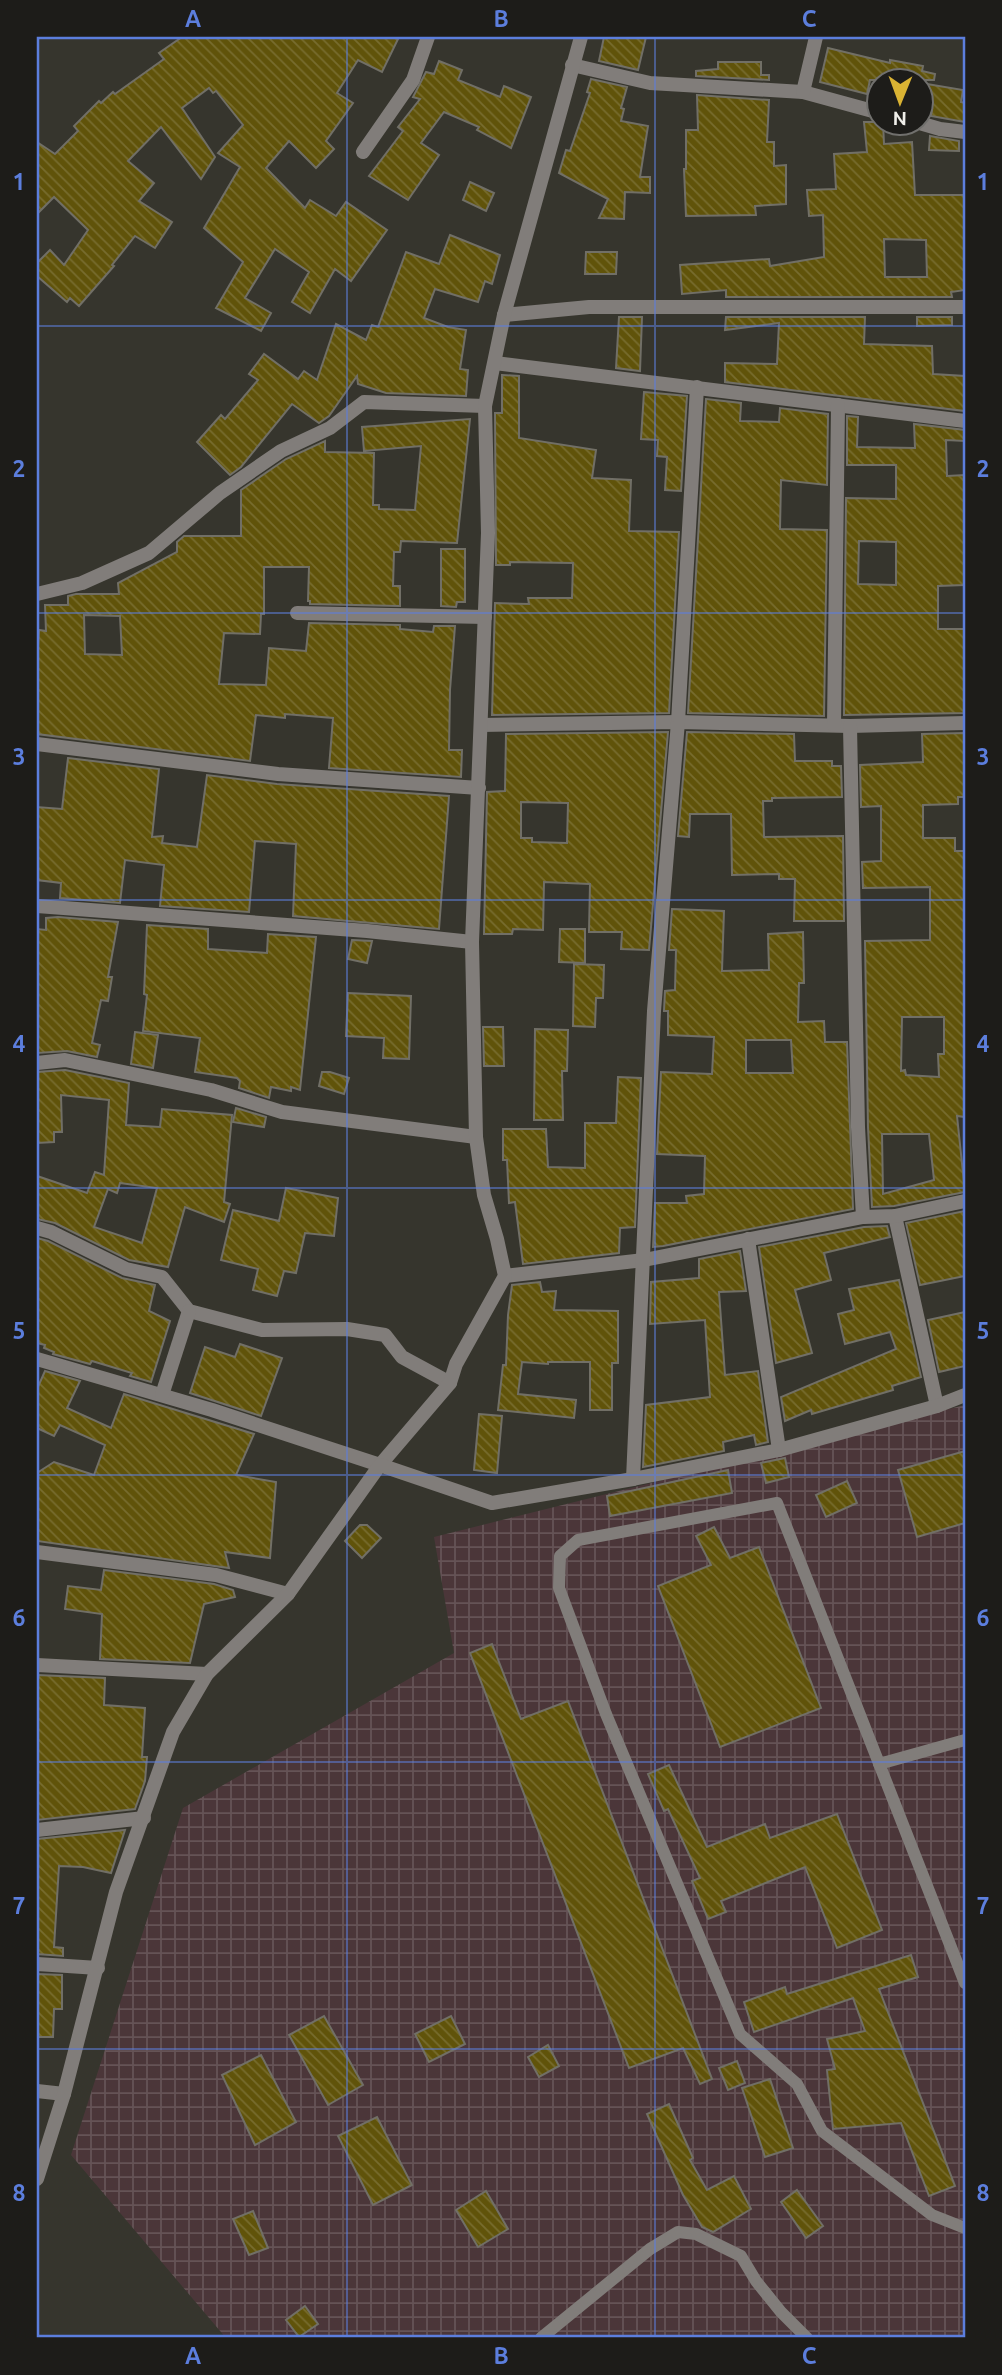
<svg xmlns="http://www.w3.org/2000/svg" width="1002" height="2375" font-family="Ubuntu,sans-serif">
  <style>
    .industrial { fill: url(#industrial-grid) }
    .building { fill: url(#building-back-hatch); stroke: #716f66; stroke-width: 2; fill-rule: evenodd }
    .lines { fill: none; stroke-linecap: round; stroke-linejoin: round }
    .service { stroke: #817d7a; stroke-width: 12 }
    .minor { stroke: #817d7a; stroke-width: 14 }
    .grid { fill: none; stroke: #5c7edd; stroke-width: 2; stroke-opacity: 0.55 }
    .neatline { fill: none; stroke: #5c7edd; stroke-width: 2.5 }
    .grid-label { font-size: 23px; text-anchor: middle; font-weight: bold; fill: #5c7edd }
  </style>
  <defs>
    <pattern id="industrial-grid" width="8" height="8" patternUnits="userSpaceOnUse" patternTransform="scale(1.75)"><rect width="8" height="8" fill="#4b3639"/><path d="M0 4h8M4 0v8" fill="none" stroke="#655356"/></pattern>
    <pattern id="building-back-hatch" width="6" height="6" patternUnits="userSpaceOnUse" patternTransform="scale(1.75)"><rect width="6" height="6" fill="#60530a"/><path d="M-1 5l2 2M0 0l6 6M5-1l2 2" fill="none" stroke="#776c2e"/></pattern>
  </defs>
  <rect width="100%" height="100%" fill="#36352d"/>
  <path class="industrial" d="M965 1405V2338H226L71 2155 183 1808 454 1653 434 1537Z"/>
  <g class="building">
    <path d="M182 37H399L382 72 358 60 337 93 353 103 326 141 334 149 316 168 289 141 266 168 305 208 310 200 336 216 346 202 387 230 351 281 335 269 310 313 292 302 309 272 275 249 245 298 271 313 261 331 216 308 243 262 204 228 240 167 218 153 243 125 216 91 213 93 209 88 182 108 215 157 201 179 161 127 128 161 154 183 139 201 172 222 155 248 135 236 112 265 114 266 79 306 70 298 67 302 37 276V263L50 250 64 265 88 230 54 197 37 214V142L55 154 78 131 74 126 99 101 101 103 113 92 115 94 164 59 159 53Z"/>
    <path d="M604 37H646L638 70 599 61Z"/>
    <path d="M828 48 890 63V60L923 66 922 71 935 74 934 80H870L867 94 820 82Z"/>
    <path d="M439 61 462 70 458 80 500 97 504 86 531 97 511 148 477 130 479 127 444 112 421 143 439 155 408 200 369 176 403 131 398 127 420 99 413 97 426 72 434 74Z"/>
    <path d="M718 62H761V75H769V80L696 76V71L718 69Z"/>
    <path d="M591 79 627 87 621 108 624 109 621 121 648 126 640 177H650V193L625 192 624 219 599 218 608 199 559 173 566 150 570 151 590 93 587 92Z"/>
    <path d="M921 83 963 90 961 102 965 103V122L931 116 932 109 921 107Z"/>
    <path d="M697 95 769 100 767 142H774V166L786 165V204L755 206 756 215 686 216 684 169H686V130H698Z"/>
    <path d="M864 122H883L884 144 912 142 915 195H965V290L951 292 952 297H726V290L682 294 680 265 769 259 770 266 824 257 823 215 809 216 807 190 836 189 834 154 867 152ZM884 239 926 240 927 277H885Z"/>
    <path d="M930 136 959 141V151L929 150Z"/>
    <path d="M470 182 494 193 486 211 463 200Z"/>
    <path d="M450 235 500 255 492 284 485 281 478 302 435 289 424 318 448 327 466 330 460 369 468 370 466 396 386 393 358 384 357 376 329 416 319 423 292 404 241 467 230 475 197 442 221 415 225 419 258 380 249 374 264 354 298 379 304 371 317 380 336 324 366 340 372 325 378 327 406 252 439 264Z"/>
    <path d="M586 252H617L616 274H585Z"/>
    <path d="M619 317H642L640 371 616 368Z"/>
    <path d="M726 317H865L864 344 932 346 933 374 965 376V411L725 382V363L777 364 779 323 725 330Z"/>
    <path d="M917 317H952V325L917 326Z"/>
    <path d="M502 375 519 376V438L596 450 592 478 631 480 629 531 679 532 669 713 492 715 495 603 529 604 528 598H572L573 563 510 562V565H496L495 413H502Z"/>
    <path d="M644 392 687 396 681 491 665 490 667 457 657 456 658 440 641 439Z"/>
    <path d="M706 399 741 403 740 421 779 422 780 408 828 414 827 485 781 480 780 529 827 530 824 716 688 713Z"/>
    <path d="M847 416 858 417 857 447 915 448 914 424 965 430V441L946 440 947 476 965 475 964 585 938 586V629H965V713L844 715 846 498 896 499V465H847ZM859 541 896 542V585L858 584Z"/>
    <path d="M470 419 457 543 401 541 400 552H394L393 586H400V606L310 604V601H308L309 567H264V614H261L260 634 224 633 219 684 266 685 269 648 306 651 309 623 400 625V629L433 632 434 626H455L450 690 449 750H462L461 777 329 768 333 718 285 714V718L256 715 250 761 37 734V662L39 630 46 631 45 605H68V596L76 594H119L118 583 177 552V542L184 536H241V490L286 459 325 441V452L374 453 373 505H379V509L415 510 421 446 364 451 362 427ZM84 615 120 616 122 655 85 654Z"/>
    <path d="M441 549H465V602H457L456 607 441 606Z"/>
    <path d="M668 732 649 950 621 949 622 932H589L590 884 544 882 543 930 513 929 512 934H484L487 792 505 791 506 734ZM521 802 568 803 567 843 532 842V838H521Z"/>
    <path d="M687 732 794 734 795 761H832V766H841L842 797 772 798V801H763L764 837 843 836 844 921H794L795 879H779V874L732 875 731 814H690L689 837 678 836Z"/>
    <path d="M965 733V797H958V804L923 805V838H955V851H965V1117L957 1116 965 1192 894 1206 872 1207 868 1127 865 941 930 940V887L863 888 862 862 881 861V806L861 807 860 765 923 762 922 734ZM902 1017H944V1054H938L939 1077 906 1075 905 1070 901 1071ZM882 1134H929L934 1180 883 1194Z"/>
    <path d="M68 758 159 769 152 837 163 836 162 843 197 847 207 775 277 784 449 796 439 929 293 916 296 844 255 841 249 912 160 906 164 865 125 860 120 903 60 898 61 883 37 880V807L62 809Z"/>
    <path d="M672 909 724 911 722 971 769 970 768 934 803 932 804 983H799L798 1022 824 1021 825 1042H847L853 1209 663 1246 653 1247 655 1203H687L686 1196 704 1194 705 1156 657 1154 661 1072 712 1074 714 1037 668 1035V1011H664L665 991 675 990 676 950H669ZM746 1040H791L793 1073H746Z"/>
    <path d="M58 917 118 922 108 977H112L108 1001 101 1000 92 1043 100 1045 97 1057 67 1051 37 1053V929L46 930V918Z"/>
    <path d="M147 925 208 929V949L267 953 268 934 316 937 300 1090 291 1087V1091L271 1087 269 1098 239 1088 240 1081 237 1078 195 1072 200 1038 143 1031 147 995 144 994Z"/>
    <path d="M560 929H585V963L559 962Z"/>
    <path d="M352 940 372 941 367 963 348 959Z"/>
    <path d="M574 964 604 965 603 998H596L595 1027 573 1026Z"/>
    <path d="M348 993 411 996 409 1059 383 1058 384 1038 346 1036Z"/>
    <path d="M483 1027H503L504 1066H484Z"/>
    <path d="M535 1029 568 1030 567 1071H562L563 1120H534Z"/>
    <path d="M135 1032 158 1035 153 1068 131 1064Z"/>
    <path d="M65 1070 129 1083 126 1125 160 1127 162 1109 232 1115 224 1202 230 1204 224 1222 185 1207 168 1267 129 1260 55 1223 37 1219V1176L87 1193 95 1172 104 1175 109 1100 61 1095 62 1132H54V1142L37 1143V1072ZM120 1183 157 1188 142 1243 94 1227 108 1189 117 1193Z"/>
    <path d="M322 1072H330L349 1078 344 1094 319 1086Z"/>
    <path d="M618 1077 641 1078 635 1227 620 1228 619 1253 523 1264 515 1202 509 1203 507 1160H503V1129H546L548 1167 585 1168V1123H616Z"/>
    <path d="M236 1108 266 1117 264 1127 233 1122Z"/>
    <path d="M286 1188 338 1198 334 1236 305 1233 296 1273 284 1271 277 1296 253 1290 258 1269 221 1260 233 1210 279 1221Z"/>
    <path d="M965 1211V1276L920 1285 906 1223Z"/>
    <path d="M887 1226 890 1237 824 1253 831 1280 795 1290 812 1353 776 1363 759 1247 864 1227Z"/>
    <path d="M37 1238 48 1241 122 1278 155 1285 149 1311 170 1321 151 1382 130 1376 132 1373 92 1361 90 1364 53 1354 54 1352 44 1348 45 1345 37 1343Z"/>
    <path d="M740 1251 746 1291 719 1292 725 1375 758 1371 768 1442 756 1445 754 1435 723 1442 724 1451 643 1467 646 1405 710 1397 705 1320 650 1324 651 1282 699 1278V1259Z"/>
    <path d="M899 1280 921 1377 892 1386 893 1390 812 1414 811 1410 785 1421 781 1397 896 1349 890 1332 845 1344 838 1314 854 1310 849 1289Z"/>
    <path d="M540 1282 542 1292 556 1291 554 1310 618 1311V1363H612V1410H590V1362H548V1364L522 1362 518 1394 576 1400 574 1418 498 1410 503 1365H506L508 1315 512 1285Z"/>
    <path d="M965 1312V1366L939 1372 928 1320Z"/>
    <path d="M240 1344 282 1358 261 1416 190 1393 205 1347 235 1357Z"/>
    <path d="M45 1371 80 1381 67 1408 111 1428 124 1394 254 1434 236 1475 276 1482 270 1558 225 1552 229 1568 37 1541V1473L54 1462 94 1475 105 1445 60 1425 54 1436 37 1428V1389Z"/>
    <path d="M479 1414 502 1416 497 1473 474 1470Z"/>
    <path d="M965 1451V1523L917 1537 898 1470Z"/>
    <path d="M785 1458 789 1477 766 1483 761 1463Z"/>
    <path d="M728 1470 732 1493 610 1516 607 1496Z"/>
    <path d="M847 1481 857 1503 826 1517 816 1495Z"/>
    <path d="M360 1525H367L381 1538 362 1558 345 1541Z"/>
    <path d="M714 1527 730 1558 759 1547 821 1708 720 1747 658 1586 711 1565 696 1536Z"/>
    <path d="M104 1570 214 1584 233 1590 235 1597 204 1604 190 1663 100 1659 102 1614 65 1609 68 1586 101 1590Z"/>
    <path d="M492 1644 521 1719 568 1701 712 2079 700 2084 683 2048 629 2068 470 1653Z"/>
    <path d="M37 1675 105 1678 104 1705 145 1708 142 1757H147L145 1781 135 1809 37 1820Z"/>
    <path d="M669 1765 707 1847 765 1824 770 1838 837 1814 882 1930 837 1948 805 1867 721 1901 726 1912 708 1919 692 1881 700 1878 668 1809 664 1811 648 1774Z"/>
    <path d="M125 1830 111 1873 83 1867 59 1866 54 1947 63 1948V1956L37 1954V1839Z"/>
    <path d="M911 1955 918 1977 879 1989 955 2186 929 2196 901 2123 833 2129 827 2070 835 2069 827 2039 865 2031 853 1998 754 2032 744 2002 785 1987 787 1994Z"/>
    <path d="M37 1974 62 1975V2009H54L53 2037H37Z"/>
    <path d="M324 2016 363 2085 328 2105 289 2035Z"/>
    <path d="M451 2016 465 2044 429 2062 415 2034Z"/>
    <path d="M548 2045 559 2066 539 2077 528 2057Z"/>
    <path d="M261 2055 296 2122 255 2145 222 2075Z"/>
    <path d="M737 2061 745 2083 728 2090 719 2068Z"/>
    <path d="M770 2079 793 2148 765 2157 742 2088Z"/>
    <path d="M669 2104 693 2158 690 2160 707 2190 734 2176 751 2209 713 2232 702 2227 683 2195 647 2114Z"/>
    <path d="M377 2117 412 2185 373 2205 338 2136Z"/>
    <path d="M797 2190 823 2226 806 2238 781 2202Z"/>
    <path d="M486 2191 508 2229 478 2247 456 2210Z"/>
    <path d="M253 2211 268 2248 249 2255 233 2219Z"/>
    <path d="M305 2306 318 2324 299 2337 286 2320Z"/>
  </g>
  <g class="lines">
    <g class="service">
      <path d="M879 1764 965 1740"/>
      <path d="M965 1983 777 1503 578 1540 560 1556 559 1588 606 1714 740 2034 797 2084 822 2131 932 2215 965 2228"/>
      <path d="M541 2338 650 2249 678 2232 696 2234 741 2256 756 2281 781 2312 807 2338"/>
    </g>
    <g class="minor">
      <path d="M572 65 650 83 803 92 880 113"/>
      <path d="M803 92 816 37"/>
      <path d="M916 122 940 129 965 132"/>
      <path d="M363 152 413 80 428 37"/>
      <path d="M504 315 589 307H965"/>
      <path d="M495 363 965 421"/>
      <path d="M37 594 82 583 149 553 220 493 281 451 330 428 364 402 485 406"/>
      <path d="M297 613 485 617"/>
      <path d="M481 725 678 722 850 726 965 723"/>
      <path d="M834 725 838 405"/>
      <path d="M850 726 858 1127 863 1217"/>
      <path d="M37 744 278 774 479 788"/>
      <path d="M37 906 367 931 472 942"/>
      <path d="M37 1063 65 1060 211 1090 282 1112 476 1137"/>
      <path d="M895 1216 937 1406"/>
      <path d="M37 1228 51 1232 126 1269 162 1277 189 1311 262 1330 347 1329 385 1335 402 1357 450 1383"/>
      <path d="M748 1239 779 1450"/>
      <path d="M505 1276 644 1260 863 1217 895 1216 965 1201"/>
      <path d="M37 1359 212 1410 380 1465 450 1383 456 1364 505 1276 497 1239 484 1195 476 1137 472 942 488 533 485 406 504 315 581 37"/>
      <path d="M162 1395 189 1311"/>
      <path d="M633 1479 654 1011 678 722 697 387"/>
      <path d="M37 1552 216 1575 288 1594"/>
      <path d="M37 1665 207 1674"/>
      <path d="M37 1830 144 1818"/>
      <path d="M37 1964 98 1968"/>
      <path d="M37 2091 64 2094"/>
      <path d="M37 2179 64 2094 116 1892 173 1732 207 1674 288 1594 380 1465 492 1503 633 1479 779 1450 937 1406 965 1395"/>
    </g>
  </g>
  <path class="grid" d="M347 37V2338M655 37V2338M37 326H965M37 613H965M37 900H965M37 1188H965M37 1475H965M37 1762H965M37 2049H965"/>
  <rect width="1002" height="2375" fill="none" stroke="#1d1c19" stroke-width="77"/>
  <g transform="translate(900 102) rotate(181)"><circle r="33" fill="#1d1c19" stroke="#71706d" stroke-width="2"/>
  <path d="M0-5L12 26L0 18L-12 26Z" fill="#dab333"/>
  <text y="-10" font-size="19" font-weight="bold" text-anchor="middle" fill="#f0efea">N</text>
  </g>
  <rect x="38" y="38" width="926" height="2298" class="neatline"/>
  <g class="grid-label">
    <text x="193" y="27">A</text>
    <text x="501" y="27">B</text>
    <text x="809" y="27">C</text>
    <text x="19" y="190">1</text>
    <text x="983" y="190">1</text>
    <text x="19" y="477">2</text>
    <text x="983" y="477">2</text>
    <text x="19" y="765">3</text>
    <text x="983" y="765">3</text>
    <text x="19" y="1052">4</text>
    <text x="983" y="1052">4</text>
    <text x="19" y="1339">5</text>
    <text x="983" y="1339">5</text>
    <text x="19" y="1626">6</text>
    <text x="983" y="1626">6</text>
    <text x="19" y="1914">7</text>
    <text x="983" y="1914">7</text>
    <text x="19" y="2201">8</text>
    <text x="983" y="2201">8</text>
    <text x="193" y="2364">A</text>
    <text x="501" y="2364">B</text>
    <text x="809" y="2364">C</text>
  </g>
</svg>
